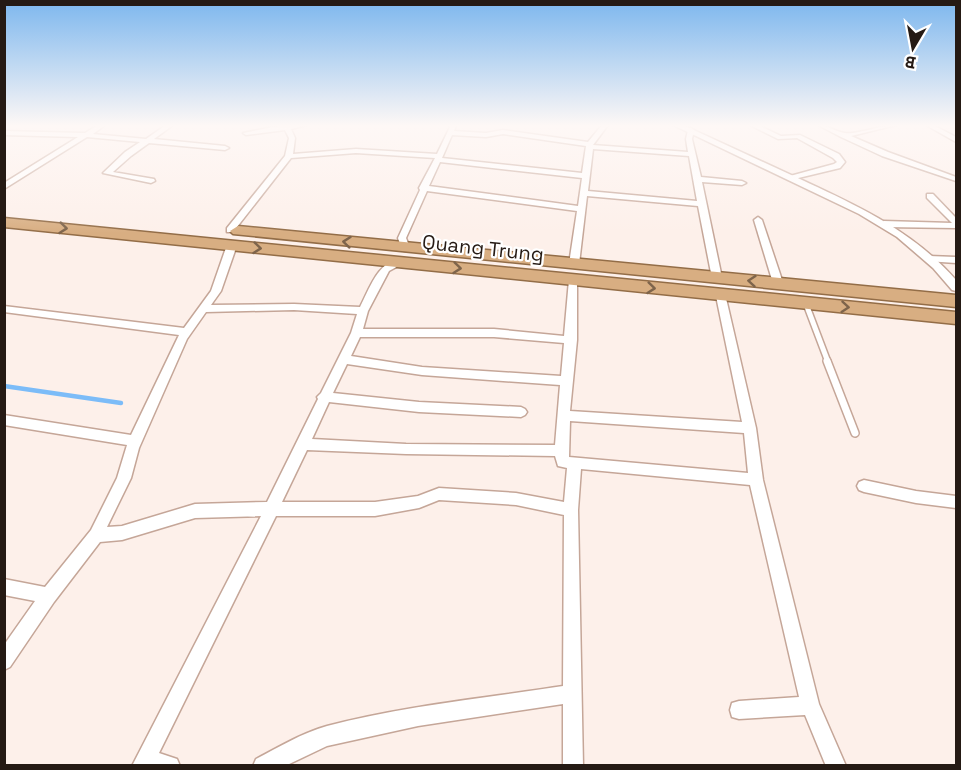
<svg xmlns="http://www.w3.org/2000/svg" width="961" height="770" font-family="'Space Grotesk',sans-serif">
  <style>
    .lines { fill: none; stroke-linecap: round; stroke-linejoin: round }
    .stream { stroke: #7cbcf8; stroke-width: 4.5 }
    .service-far1-casing { stroke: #c5a698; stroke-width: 8 }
    .service-casing { stroke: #c5a698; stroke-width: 10 }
    .minor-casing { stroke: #c5a698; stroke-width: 3 }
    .tertiary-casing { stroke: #c5a698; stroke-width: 3 }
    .trunk-casing { stroke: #936d47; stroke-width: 3 }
    .service-far1 { stroke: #fff; stroke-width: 5 }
    .service { stroke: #fff; stroke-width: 7 }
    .minor { fill: #fff; fill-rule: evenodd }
    .tertiary { fill: #fff; fill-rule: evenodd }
    .trunk { fill: #d8ae82; fill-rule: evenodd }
    .oneway { stroke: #7e644b }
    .labels { text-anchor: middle; stroke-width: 4.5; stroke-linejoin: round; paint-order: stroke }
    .street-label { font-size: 20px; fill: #251a14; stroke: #fff }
  </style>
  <rect width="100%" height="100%" fill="#fdf0ea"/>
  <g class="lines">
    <path class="stream" d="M4 386 121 403"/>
    <defs>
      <path id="service-far1" d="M806 304 828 362"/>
      <path id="service" d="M827 361 855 433"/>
      <g id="minor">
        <path d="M98 125H105L93 134 146 139 166 125H173L154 139 225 146 229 148 225 150 149 143 131 156 113 172 154 179 155 181 151 183 103 173 125 152 140 142 87 137 4 189V183L78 137 4 135V131L85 133Z"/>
        <path d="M283 125H307L291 129 295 138 293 154 356 149 437 154 451 125 456 126 454 131 486 133 503 130 588 142 602 125H608L593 145 688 152 686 139 688 130 691 128 694 130 692 139 701 177 742 181 746 183 742 185 702 182 722 278 717 281 712 278 698 206 587 196 579 264 574 267 569 264 577 211 427 191 406 238 410 248 405 251 402 250 398 238 420 190 419 188 435 158 356 153 291 158 233 232H227V228L285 156 289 138 285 130 246 135 243 133ZM503 134 586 146 582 173 442 158 452 135 486 137ZM593 149 689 156 697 201 588 191ZM440 162 582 178 578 206 429 186Z"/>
        <path d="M750 125H758L781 136 800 135 839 154 845 162 840 168 790 180V176L834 164 837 162 833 158 797 138 778 139Z"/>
        <path d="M818 125C828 125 835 132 845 133 855 135 882 125 896 125L851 136 888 152 956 177V181L882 156 841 137Z"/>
        <path d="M926 125H933L956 137V142Z"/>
        <path d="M927 194H933L956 218V228L884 227 880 224 884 221 952 223 927 198Z"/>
        <path d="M758 217 762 220 783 283 782 285 778 286 773 283 754 220Z"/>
        <path d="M232 242 237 245 221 291 211 305 294 304 360 307C369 290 379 258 402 260V264L389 271 368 311 363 329H494L564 336 569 280 571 278H577V340L570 411 742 422 716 296 717 294H725L756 428 763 480 819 704 846 766H826L805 715 739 719 732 717 730 710 732 703 739 701 799 697 750 485 581 469 578 510 583 766H563V704L418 726 327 746 285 766H253L256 759C279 747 302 733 327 726 402 706 486 698 563 686L564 515 516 505 439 500 419 508 375 516H276L159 753 177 759 180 766H132L261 516 195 518 122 540 100 542 54 602 10 667 4 670V645L35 601 4 595V579L45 587 91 530 117 478 127 445 4 425V415L131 435 179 335 4 312V306L184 328 211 291 227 245ZM294 310 357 314 351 333 321 393 317 397 318 399 267 502 195 504 122 526 107 527 131 478 139 448 187 339 206 312ZM360 337H494L564 343 561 376 422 367 351 356ZM347 364 422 375 560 385 555 445 406 444 312 439 329 402 419 412 521 417 525 415 527 412 525 409 521 407 419 402 333 393ZM570 421 744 433 748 473 569 457ZM307 450 406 454 555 456 558 466 567 468 564 502 516 493 439 488 418 496 375 502H282Z"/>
        <path d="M929 256 956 257V263L926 261 924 259Z"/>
        <path d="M864 480 916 491 956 496V508L916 503 864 492 859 490 857 486 859 482Z"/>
      </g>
      <path id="tertiary" d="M673 125H683C722 143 761 161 800 179 858 206 913 231 956 280V291L952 290 933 268 897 237 859 214Z"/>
      <g id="trunk">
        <path d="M4 218 956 312V324L4 227Z"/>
        <path d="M238 226 956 295V307L233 234 230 231Z"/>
      </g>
    </defs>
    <use href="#service-far1" class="service-far1-casing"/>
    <use href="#service" class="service-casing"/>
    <use href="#minor" class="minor-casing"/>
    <use href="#tertiary" class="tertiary-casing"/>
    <use href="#trunk" class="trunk-casing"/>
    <use href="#service-far1" class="service-far1"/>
    <use href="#service" class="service"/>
    <use href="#minor" class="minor"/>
    <use href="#tertiary" class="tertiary"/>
    <use href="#trunk" class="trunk"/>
  </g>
  <defs><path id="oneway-chevron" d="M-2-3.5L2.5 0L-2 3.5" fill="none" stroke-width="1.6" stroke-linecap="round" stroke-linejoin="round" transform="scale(1.5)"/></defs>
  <g class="oneway">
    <use href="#oneway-chevron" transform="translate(63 228) rotate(6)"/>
    <use href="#oneway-chevron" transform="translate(347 242) rotate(-174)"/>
    <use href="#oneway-chevron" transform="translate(257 248) rotate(6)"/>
    <use href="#oneway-chevron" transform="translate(457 268) rotate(6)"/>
    <use href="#oneway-chevron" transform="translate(752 281) rotate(-175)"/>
    <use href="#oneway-chevron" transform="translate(651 288) rotate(6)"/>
    <use href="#oneway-chevron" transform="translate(845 307) rotate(5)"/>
  </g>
  <linearGradient id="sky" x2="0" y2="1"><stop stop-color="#7db7ee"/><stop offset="0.54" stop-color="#fef8f6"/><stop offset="1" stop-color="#fef8f6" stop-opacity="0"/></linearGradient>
  <rect width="961" height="233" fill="url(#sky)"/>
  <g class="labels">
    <g class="street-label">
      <text transform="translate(483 248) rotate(6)" y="7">Quang Trung</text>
    </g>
  </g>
  <rect width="961" height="770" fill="none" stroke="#251a14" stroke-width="12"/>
  <g transform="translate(913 48) rotate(190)" stroke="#ffffff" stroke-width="4.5" paint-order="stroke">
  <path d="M0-4.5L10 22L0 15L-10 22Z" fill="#251a14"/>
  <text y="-9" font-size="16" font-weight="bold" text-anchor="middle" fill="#251a14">B</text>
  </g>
</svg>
